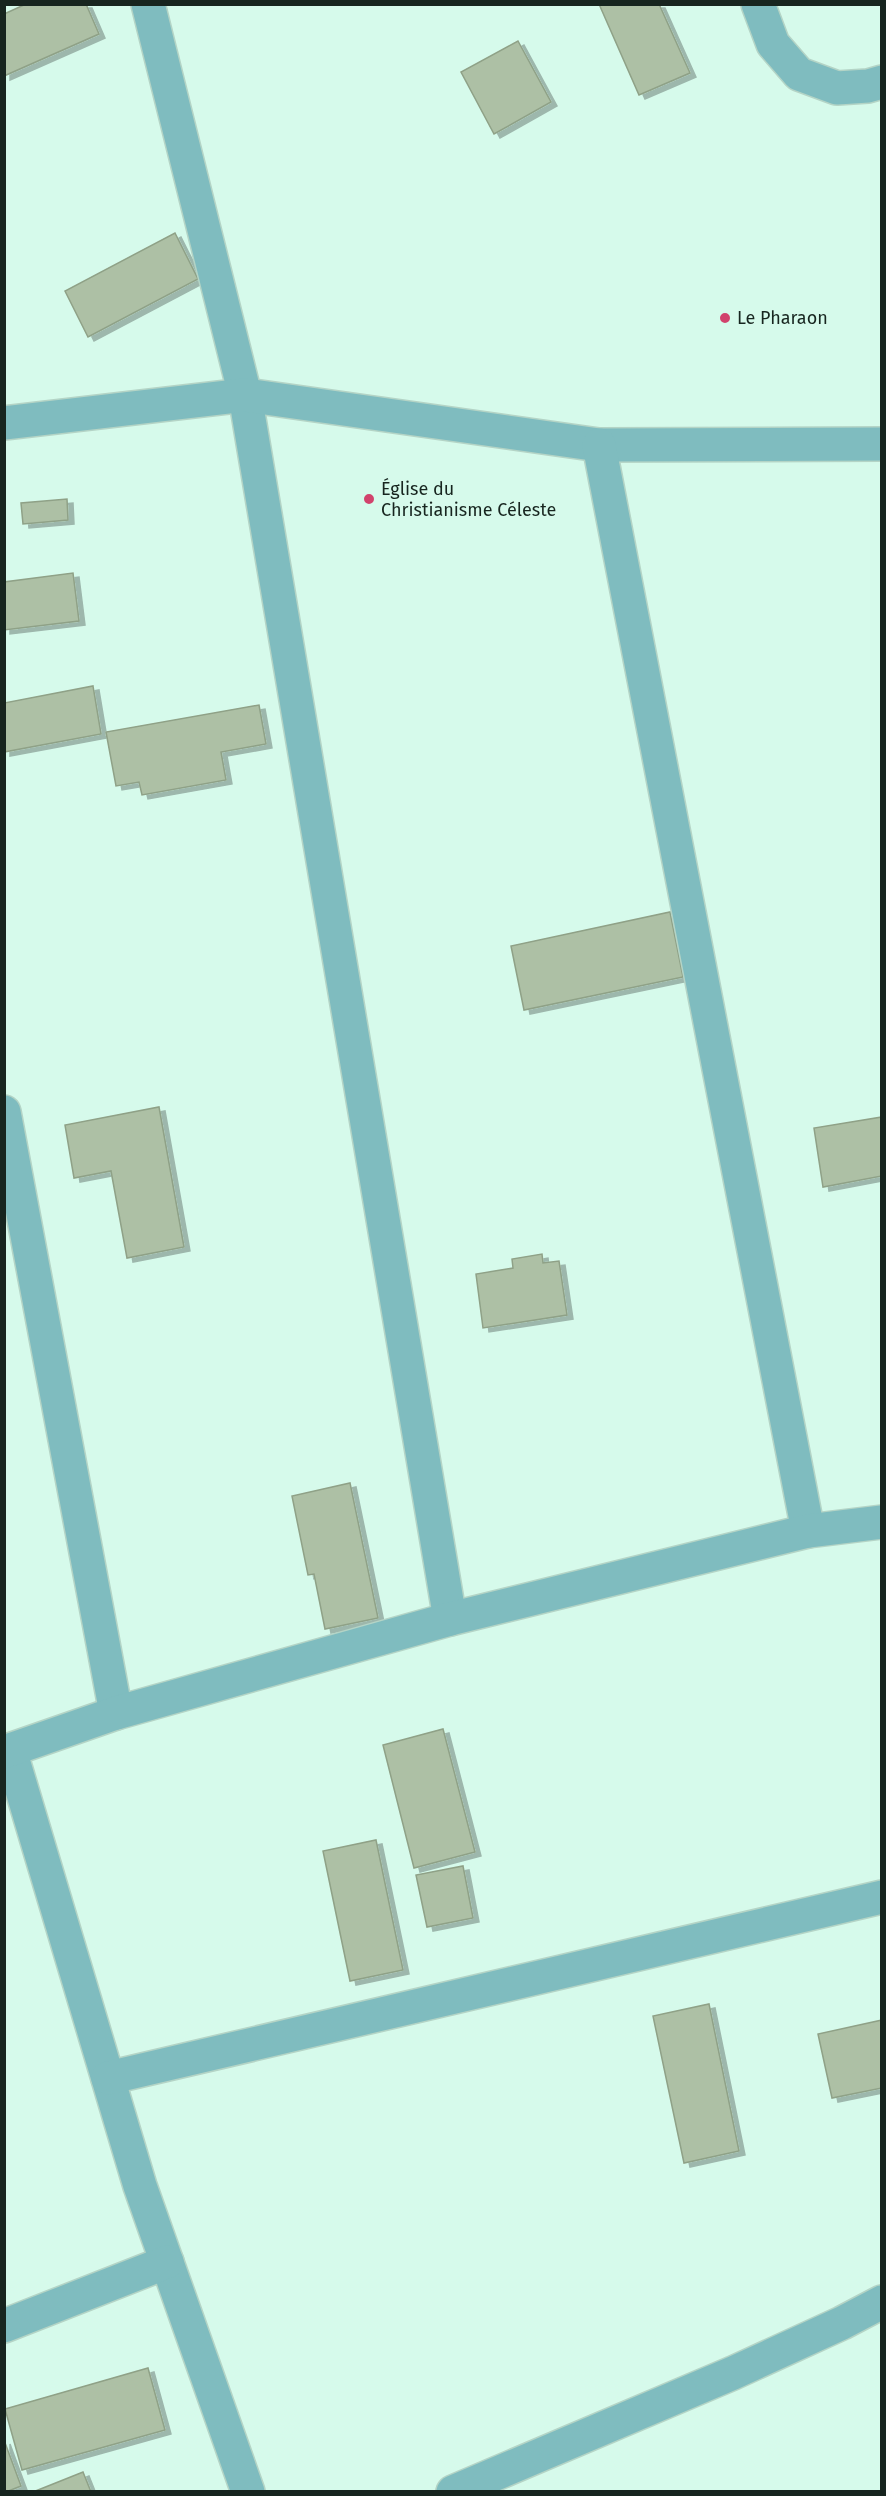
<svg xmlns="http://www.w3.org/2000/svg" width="886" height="2496" font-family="'Fira Sans',sans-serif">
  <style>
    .building { fill: #adc0a5; stroke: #8fa187; stroke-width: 1.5; filter: url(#shadow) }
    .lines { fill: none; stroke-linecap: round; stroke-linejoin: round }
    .minor-casing { stroke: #b4d4c6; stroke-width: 36 }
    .minor { stroke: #7fbcbf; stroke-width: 33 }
    .poi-dot { fill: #d1426c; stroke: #d6faeb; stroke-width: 2 }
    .labels { text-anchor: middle; stroke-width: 4.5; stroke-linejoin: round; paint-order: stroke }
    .poi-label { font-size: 18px; fill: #17251f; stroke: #d6faeb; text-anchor: start }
  </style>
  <defs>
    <filter id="shadow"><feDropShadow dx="6" dy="4" stdDeviation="0" flood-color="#0004"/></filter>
  </defs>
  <rect width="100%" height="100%" fill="#d6faeb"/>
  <g class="building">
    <path d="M26 4H86L99 34 4 76V14Z"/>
    <path d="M599 4H659L690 73 639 95Z"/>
    <path d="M518 41 551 102 494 134 461 72Z"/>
    <path d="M175 233 198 279 88 337 65 291Z"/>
    <path d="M67 499 68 520 23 524 21 503Z"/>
    <path d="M73 573 79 621 4 630V582Z"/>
    <path d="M93 686 101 734 4 752V703Z"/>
    <path d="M259 705 266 744 221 752 226 780 142 795 139 782 116 786 106 732Z"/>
    <path d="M670 912 683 977 524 1010 511 946Z"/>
    <path d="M159 1107 184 1247 127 1258 111 1171 74 1178 65 1125Z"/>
    <path d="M882 1117V1176L823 1187 814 1128Z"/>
    <path d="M542 1254 543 1263 559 1261 567 1315 483 1328 476 1274 513 1268 512 1259Z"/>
    <path d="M350 1483 378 1618 325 1629 314 1574 308 1575 292 1496Z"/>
    <path d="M443 1729 475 1852 414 1868 383 1745Z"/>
    <path d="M376 1840 403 1970 350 1981 323 1851Z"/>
    <path d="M463 1866 473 1918 427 1927 416 1875Z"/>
    <path d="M709 2004 739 2151 684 2163 653 2016Z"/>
    <path d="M882 2020V2088L832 2098 818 2034Z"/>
    <path d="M148 2368 165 2430 22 2470 5 2409Z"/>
    <path d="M4 2440 21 2486 6 2492H4Z"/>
    <path d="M83 2472 91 2492H33Z"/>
  </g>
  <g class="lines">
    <defs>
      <g id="minor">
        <path d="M148 4 245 395 450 1619"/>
        <path d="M758 4 773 44 799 74 837 88 868 86 882 82"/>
        <path d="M4 423 245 395 599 445 882 444"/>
        <path d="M599 445 808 1531"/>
        <path d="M4 1112 116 1713"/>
        <path d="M10 1750 140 2186 248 2492"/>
        <path d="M4 1752 116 1713 450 1619 808 1531 882 1522"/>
        <path d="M108 2078 882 1897"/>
        <path d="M4 2326 167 2262"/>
        <path d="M453 2492 733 2373 842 2323 882 2302"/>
      </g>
    </defs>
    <use href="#minor" class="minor-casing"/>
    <use href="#minor" class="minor"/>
  </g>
  <g class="poi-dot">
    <circle cx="725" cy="318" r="6"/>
    <circle cx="369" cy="499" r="6"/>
  </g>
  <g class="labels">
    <g class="poi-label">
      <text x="737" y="324">Le Pharaon</text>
      <text x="381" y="495">Église du<tspan x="381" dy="21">Christianisme Céleste</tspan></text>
    </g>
  </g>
  <rect width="886" height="2496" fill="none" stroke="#17251f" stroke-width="12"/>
</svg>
